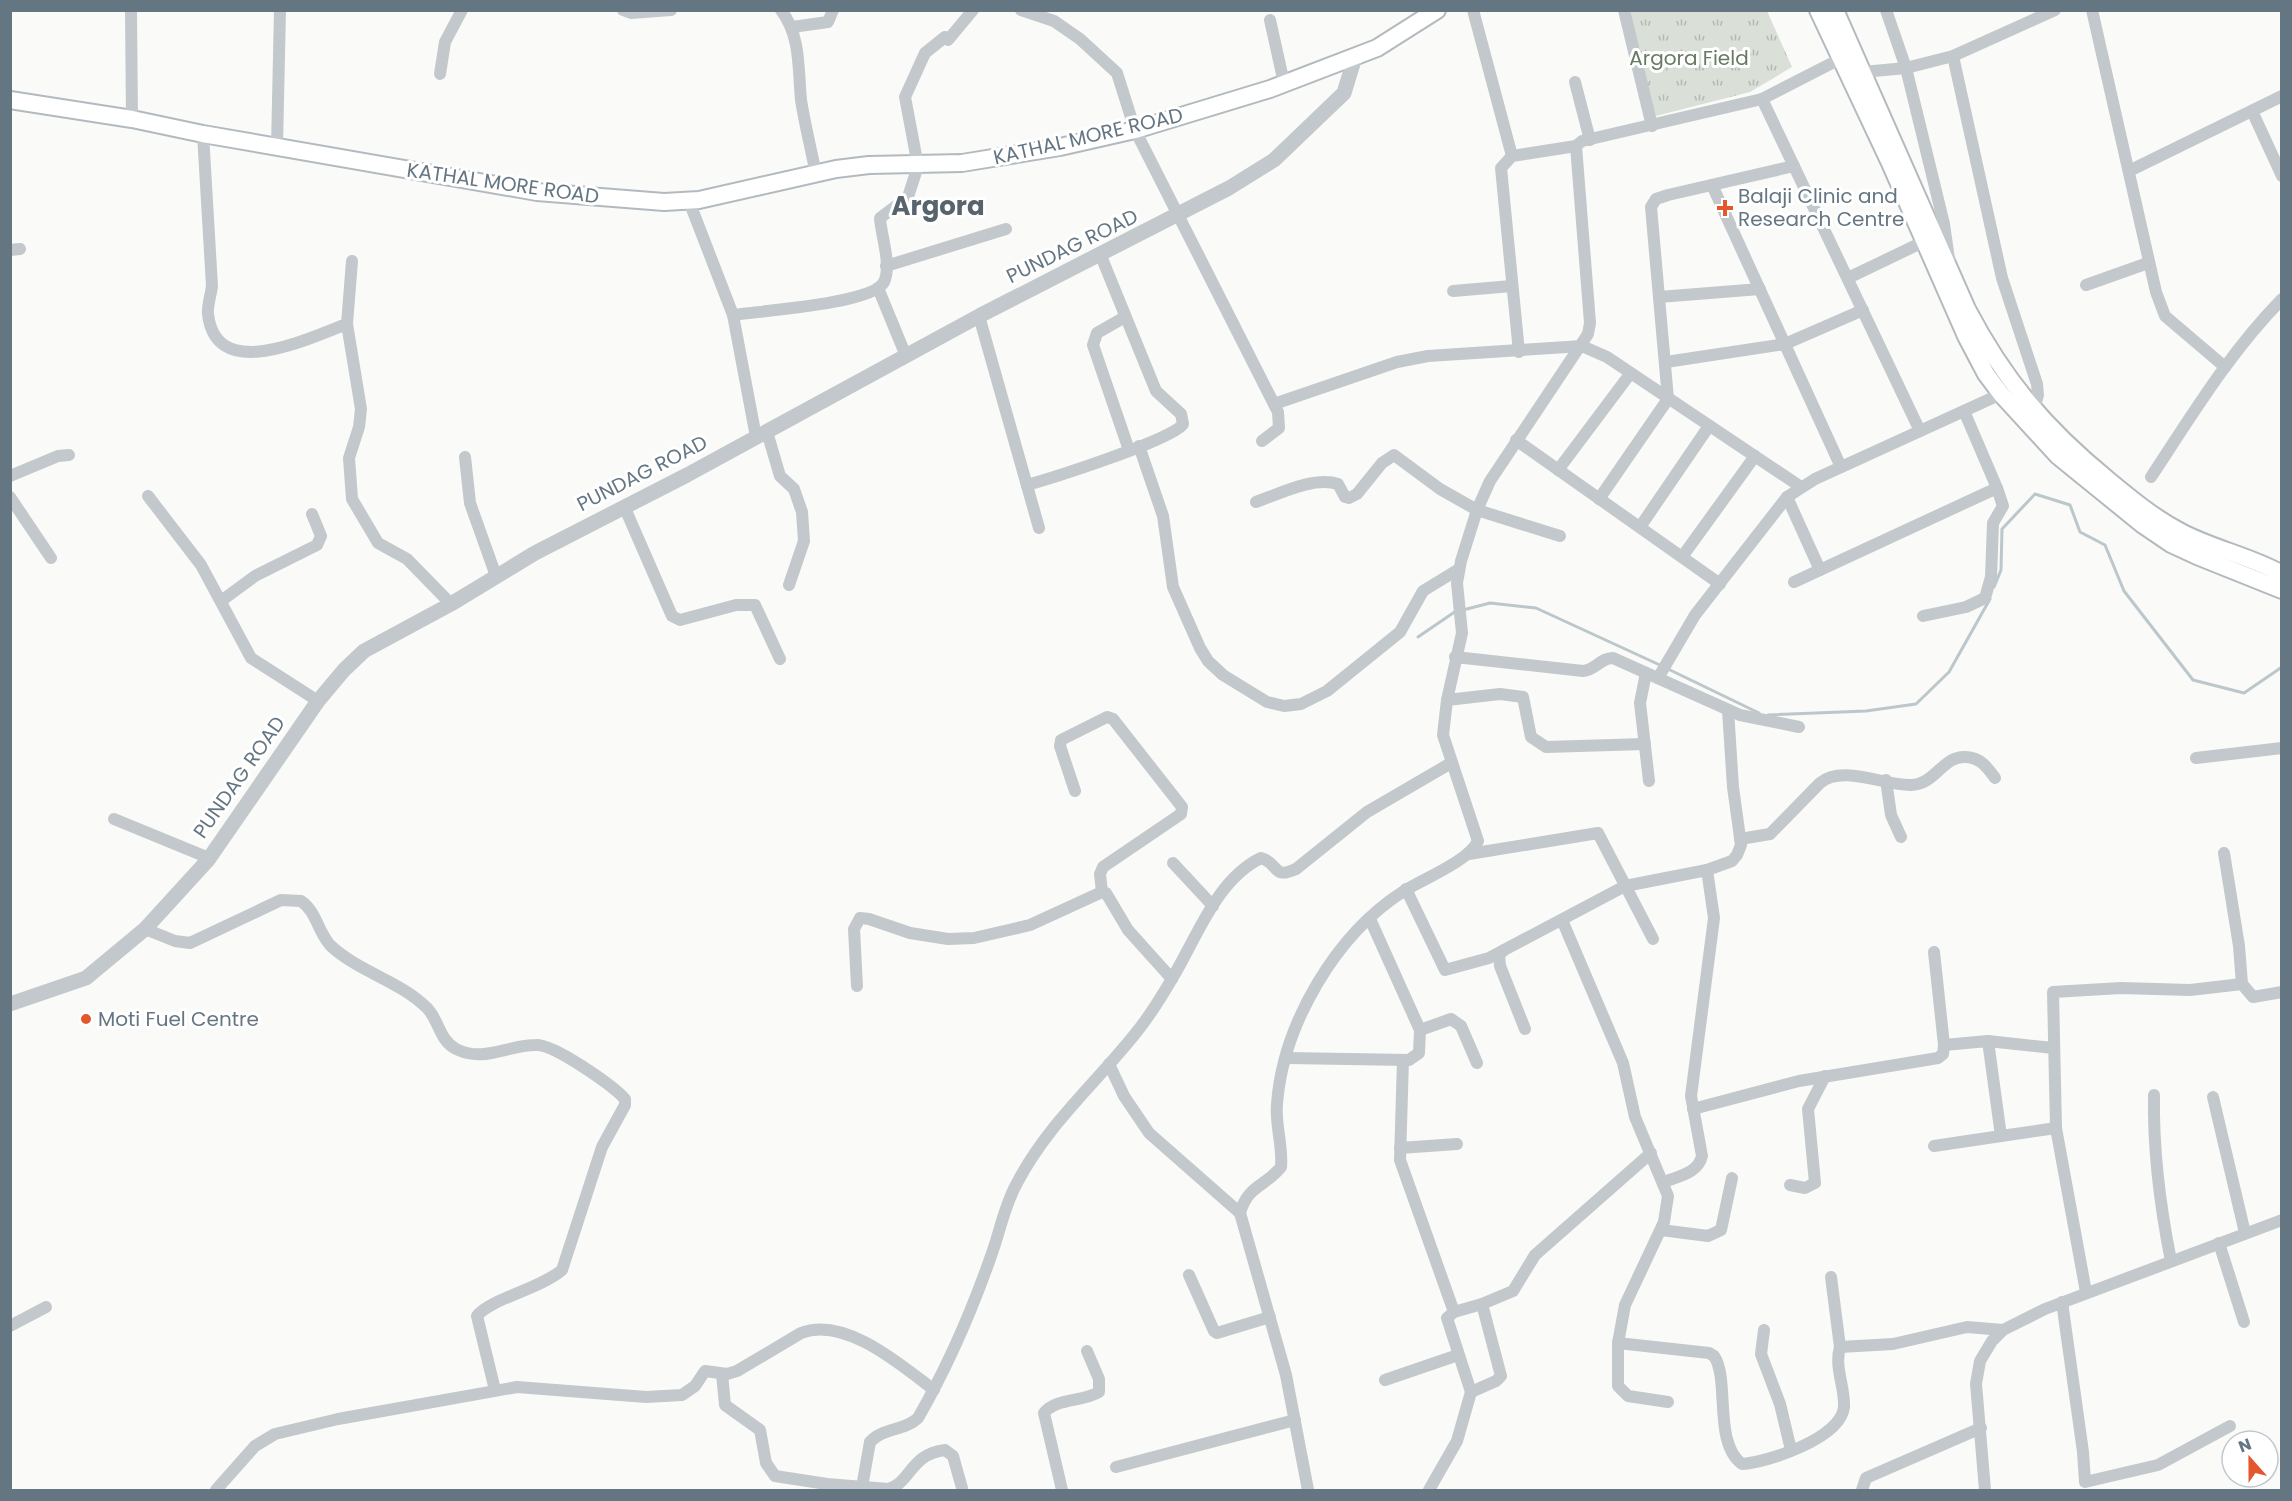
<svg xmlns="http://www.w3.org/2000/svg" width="2292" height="1501" font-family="Poppins,sans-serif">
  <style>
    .park { fill: url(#park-tufts) }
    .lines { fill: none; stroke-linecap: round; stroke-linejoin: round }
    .stream { stroke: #bbc7cb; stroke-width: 3 }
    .secondary-casing { stroke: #b3babf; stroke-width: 20 }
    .minor { stroke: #c3c8cc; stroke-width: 12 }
    .tertiary { stroke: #c3c8cc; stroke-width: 15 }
    .secondary { stroke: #fff; stroke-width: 16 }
    .poi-dot { fill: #e4572e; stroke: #fff; stroke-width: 2 }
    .labels { text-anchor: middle; stroke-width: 6; stroke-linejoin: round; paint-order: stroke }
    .park-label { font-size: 20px; fill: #687a64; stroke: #fff }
    .street-label { font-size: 20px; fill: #657683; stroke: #fff }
    .poi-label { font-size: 20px; fill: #657683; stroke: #fff; text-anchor: start }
    .district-label { font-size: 26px; font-weight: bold; fill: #57646e; stroke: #fff }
  </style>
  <defs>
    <pattern id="park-tufts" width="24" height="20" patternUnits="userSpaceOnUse" patternTransform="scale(1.5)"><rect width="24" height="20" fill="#dadfd7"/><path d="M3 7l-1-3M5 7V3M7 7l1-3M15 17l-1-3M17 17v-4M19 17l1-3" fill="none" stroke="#b4b9b4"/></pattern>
  </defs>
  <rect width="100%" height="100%" fill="#fafaf8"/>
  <path class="park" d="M1626 11H1767L1792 67 1750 92 1648 118Z"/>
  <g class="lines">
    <g class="stream">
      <path d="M1994 587 2001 570 2002 529 2035 494 2070 505 2080 532 2105 545 2124 591 2193 680 2244 693 2282 667"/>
      <path d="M1463 610 1490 603 1536 608 1662 666"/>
      <path d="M1418 637 1456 611"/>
      <path d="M1668 669 1759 713"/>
      <path d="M1768 715 1866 711 1916 704 1949 672 1990 599"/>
    </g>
    <defs>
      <g id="secondary">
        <path d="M1818 10 1890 163 1966 336 1986 374 2001 394 2058 456 2143 525 2171 544 2197 556 2282 590"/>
        <path d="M1835 10 1967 309C2004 380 2045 428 2107 479 2130 498 2154 518 2181 532 2213 549 2250 556 2282 574"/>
        <path d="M10 100 132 119 203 134 537 192 664 202 699 200 836 169 869 165 962 163 1060 147 1135 130 1270 89 1377 48 1437 10"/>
      </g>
    </defs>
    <use href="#secondary" class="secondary-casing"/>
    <g class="minor">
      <path d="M131 10 132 119"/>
      <path d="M623 10 631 13 671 10"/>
      <path d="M781 10C801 36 798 69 801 100 805 125 811 149 816 174"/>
      <path d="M1021 10 1054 21 1080 39 1117 73 1135 130 1278 412 1279 428 1262 441"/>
      <path d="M1473 10 1512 156"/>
      <path d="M1624 10 1652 126"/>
      <path d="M1886 10 1906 68 1944 224 1949 259"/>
      <path d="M2092 10 2156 292 2165 316 2225 367"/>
      <path d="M1270 20 1284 83"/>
      <path d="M792 27 828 22 833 10"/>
      <path d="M948 40 973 10"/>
      <path d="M1953 56 2002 278 2037 384 2038 395 2034 410"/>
      <path d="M1863 72 1906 68 1953 56 2055 10"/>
      <path d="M440 74 445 42 462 10"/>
      <path d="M1575 82 1590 140"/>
      <path d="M1762 99 1920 431"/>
      <path d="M2252 111 2282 176"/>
      <path d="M203 134 212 286C211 295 207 306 208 314 216 385 311 337 347 324"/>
      <path d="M277 146 280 10"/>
      <path d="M2129 171 2282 96"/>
      <path d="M1712 185 1841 467"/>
      <path d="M689 201 733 315 756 437"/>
      <path d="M10 250 20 249"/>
      <path d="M352 261 347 324 361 409 359 427 349 458 352 499 378 543 407 559 451 604"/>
      <path d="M886 266 1006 229"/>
      <path d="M1848 278 1923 242"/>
      <path d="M2086 285 2148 263"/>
      <path d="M878 288 906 356"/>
      <path d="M1453 291 1512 286"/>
      <path d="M1659 297 1760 289"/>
      <path d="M733 315C758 311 873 304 884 282 892 265 881 236 880 218L908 197 918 166 905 97 925 53 945 37"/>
      <path d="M979 316 1039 528"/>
      <path d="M1125 317 1097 333 1093 345 1129 450"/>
      <path d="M1519 352 1501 168 1512 156 1576 146"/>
      <path d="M1666 362 1785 344 1863 310"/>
      <path d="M1274 404 1397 362 1428 356 1582 346 1607 357 1801 487"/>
      <path d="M767 432 780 476 794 489 802 512 804 541 789 585"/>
      <path d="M1516 440 1720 584"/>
      <path d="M1139 446 1163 516 1173 587 1200 648 1208 661 1223 675 1267 702 1284 706 1301 704 1327 691 1400 632 1423 591 1459 569"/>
      <path d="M465 457 470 503 496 576"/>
      <path d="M1558 470 1630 374"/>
      <path d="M10 476 58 456 69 455"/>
      <path d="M2151 477C2192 415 2230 352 2282 299"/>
      <path d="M1027 485C1052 478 1172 440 1183 424L1181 414 1156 391 1101 256"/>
      <path d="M148 496 201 565 251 658 318 701"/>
      <path d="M10 497 51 558"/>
      <path d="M1787 497 1820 570"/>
      <path d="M1599 499 1668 399 1651 207 1656 199 1668 195 1794 166"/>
      <path d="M1256 502C1279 494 1314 476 1338 484L1345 497 1349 498 1357 494 1382 463 1394 455 1440 489 1477 510 1560 536"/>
      <path d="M624 506 672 616 680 620 736 605H755L780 659"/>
      <path d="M1640 527 1709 426"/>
      <path d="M1682 557 1755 456"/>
      <path d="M1794 582 1997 488 1964 411"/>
      <path d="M221 601 255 576 317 545 321 536 312 514"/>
      <path d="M1923 616 1966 607 1985 598 1991 577 1993 523 2003 506 1997 488"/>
      <path d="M1455 657 1583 671C1596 670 1600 658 1613 658L1740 715 1799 727"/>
      <path d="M1646 673 1640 703 1649 781"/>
      <path d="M1658 678 1695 615 1787 497 1815 479 2001 394"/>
      <path d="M1447 700 1500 694 1523 697 1531 737 1546 747 1645 744"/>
      <path d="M2196 758 2282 748"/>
      <path d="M1886 780 1891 815 1901 837"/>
      <path d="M1075 791 1060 746 1061 740 1107 717 1113 719 1182 807 1181 814 1103 867 1100 874 1102 892"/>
      <path d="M114 819 209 858"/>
      <path d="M1740 839 1770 834 1820 783C1842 764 1886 786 1911 785 1935 785 1943 755 1966 757 1981 758 1987 767 1995 778"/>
      <path d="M2224 853 2239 946 2242 984"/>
      <path d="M1469 854 1598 833 1653 939"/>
      <path d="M1173 863 1213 906"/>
      <path d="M1406 889 1445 970 1489 958 1504 950"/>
      <path d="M1370 919 1420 1030"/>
      <path d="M1562 920 1623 1063 1635 1117 1668 1196 1664 1222 1625 1305 1618 1343V1386L1628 1396 1668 1402"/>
      <path d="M145 929 175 941 190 943 281 900 301 901C317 912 318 933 331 946 359 972 400 981 427 1008 439 1020 439 1040 456 1049 484 1063 507 1045 536 1045 554 1044 612 1085 625 1099V1105L602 1147 562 1270C540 1289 490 1299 477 1316L495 1390"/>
      <path d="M857 986 854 929 860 918 869 919 910 933 948 939 974 938 1030 925 1102 892 1106 893 1128 930 1172 979"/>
      <path d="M1525 1029 1500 966 1499 955 1504 950 1625 886 1707 870 1732 861 1737 855 1741 845 1733 787 1728 710"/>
      <path d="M1988 1041 2053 1048"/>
      <path d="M1944 1045 1988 1041 2001 1136 2056 1128 2086 1292"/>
      <path d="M1287 1058 1409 1060 1419 1053 1420 1030 1451 1019 1461 1026 1477 1063"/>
      <path d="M1403 1060 1400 1160 1454 1312"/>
      <path d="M1109 1064 1124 1096 1149 1133 1240 1213"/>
      <path d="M2154 1095C2153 1151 2160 1206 2171 1261"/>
      <path d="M2213 1097 2245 1233"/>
      <path d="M1693 1109 1799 1081 1938 1058 1943 1054 1944 1045 1934 952"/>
      <path d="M2056 1128 2053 992 2121 988 2190 990 2242 984 2253 997 2282 992"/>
      <path d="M1934 1146 2001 1136"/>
      <path d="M1400 1148 1457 1144"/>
      <path d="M1664 1182C1679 1176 1698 1173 1702 1156L1691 1096 1714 918 1707 870"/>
      <path d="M1790 1185 1805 1188 1815 1183 1808 1109 1825 1076"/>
      <path d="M1661 1230 1708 1236 1721 1230 1732 1178"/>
      <path d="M2219 1243 2244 1322"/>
      <path d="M1189 1275 1214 1331 1217 1333 1270 1317"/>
      <path d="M1831 1277 1840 1347 1893 1344 1967 1327 2003 1330"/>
      <path d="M2062 1302 2083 1452 2085 1482 2158 1465 2230 1426"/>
      <path d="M10 1326 46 1307"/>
      <path d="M1764 1330 1761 1354 1780 1404 1791 1450"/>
      <path d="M1618 1343 1709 1353 1714 1356C1730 1379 1713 1443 1742 1464 1769 1462 1841 1438 1844 1407 1845 1386 1834 1368 1840 1347"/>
      <path d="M722 1374 725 1405 760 1430 766 1463 775 1476 827 1484 888 1489C911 1483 910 1454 945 1450L953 1456 962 1488"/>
      <path d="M1385 1380 1458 1355"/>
      <path d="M1471 1392 1447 1318 1454 1312 1482 1304"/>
      <path d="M1116 1467 1295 1420"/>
      <path d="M862 1487 870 1442C882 1428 905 1431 918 1418 948 1366 971 1313 991 1256 1000 1232 1004 1206 1017 1183 1047 1125 1095 1084 1135 1034 1149 1017 1162 996 1173 977 1197 937 1217 879 1261 858 1279 863 1272 880 1296 869L1367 812 1451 763"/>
      <path d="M216 1490 255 1446 275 1434 338 1419 517 1387 646 1397 682 1395 695 1386 705 1371 727 1374 737 1371 801 1333C845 1316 901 1365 934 1390"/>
      <path d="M1062 1490 1044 1413C1056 1398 1083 1402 1099 1392V1379L1087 1351"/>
      <path d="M1308 1490 1286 1375 1240 1213C1248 1185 1265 1187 1281 1167 1283 1146 1275 1125 1277 1104 1283 1024 1336 934 1404 891 1423 879 1469 861 1478 841L1443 735 1447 700 1462 633 1457 583 1461 561 1477 510 1490 481 1588 334 1590 323 1576 146 1582 141 1762 99 1840 59"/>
      <path d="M1429 1490 1457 1441 1471 1392 1496 1381 1501 1376 1482 1304 1513 1291 1535 1255 1651 1153"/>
      <path d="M1862 1490 1866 1478 1981 1428"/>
      <path d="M1985 1490 1976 1384 1980 1361 1992 1341 2003 1330 2045 1309 2282 1220"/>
    </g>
    <path class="tertiary" d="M10 1004 86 978 145 929 208 860 318 701 344 670 364 651 451 604 535 553 687 475 979 316 1229 188 1274 160 1344 93 1355 57"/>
    <use href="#secondary" class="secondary"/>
  </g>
  <g class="poi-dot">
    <path d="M1722 199h6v6h6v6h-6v6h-6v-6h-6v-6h6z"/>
    <circle cx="86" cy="1019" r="6"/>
  </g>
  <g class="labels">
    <g class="park-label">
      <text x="1689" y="65">Argora Field</text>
    </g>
    <g class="street-label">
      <text transform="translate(1088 136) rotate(-13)" y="7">KATHAL MORE ROAD</text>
      <text transform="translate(503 183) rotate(8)" y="7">KATHAL MORE ROAD</text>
      <text transform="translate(1072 246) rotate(-26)" y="7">PUNDAG ROAD</text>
      <text transform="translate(642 473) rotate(-27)" y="7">PUNDAG ROAD</text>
      <text transform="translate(239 777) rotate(-55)" y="7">PUNDAG ROAD</text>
    </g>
    <g class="poi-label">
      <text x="1738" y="203">Balaji Clinic and<tspan x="1738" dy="23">Research Centre</tspan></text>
      <text x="98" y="1026">Moti Fuel Centre</text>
    </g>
    <g class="district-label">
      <text x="938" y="215">Argora</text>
    </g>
  </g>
  <rect width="2292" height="1501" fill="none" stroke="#657683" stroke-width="24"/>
  <g transform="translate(2250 1459) rotate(339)"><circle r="28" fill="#ffffff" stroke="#c1c8cd" stroke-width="1.5"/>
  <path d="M0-4.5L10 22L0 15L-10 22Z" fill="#e4572e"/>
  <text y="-9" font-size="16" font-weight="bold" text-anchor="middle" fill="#657683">N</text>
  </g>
</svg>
